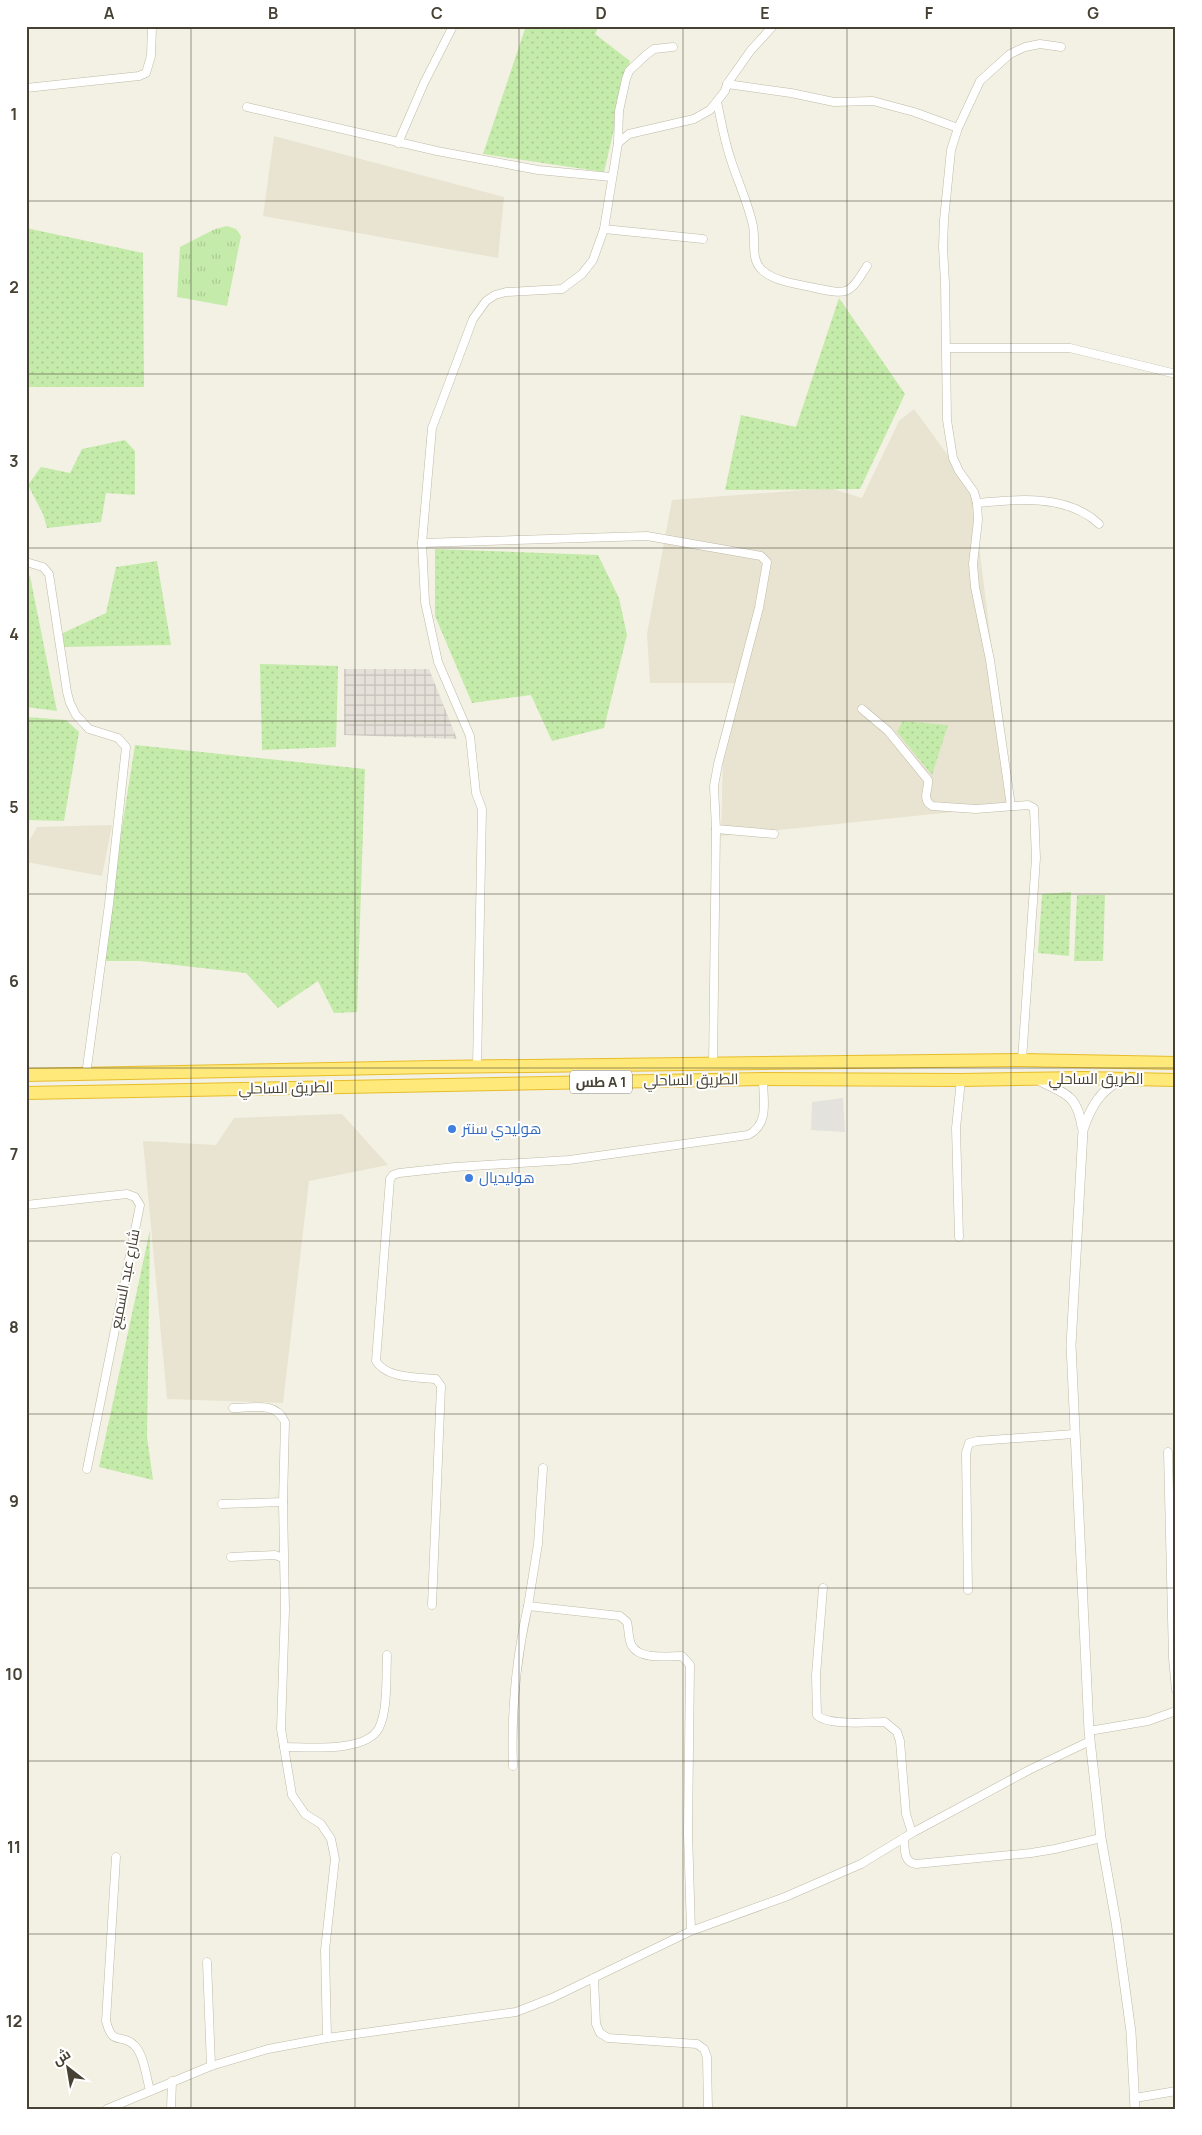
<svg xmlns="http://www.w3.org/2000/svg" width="1202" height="2135" font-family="Manrope,Cairo,sans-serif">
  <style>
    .residential { fill: #e8e4d1 }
    .industrial { fill: url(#industrial-grid) }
    .grass { fill: url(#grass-tufts) }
    .park { fill: url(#park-dots) }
    .parking { fill: #e3e2dd }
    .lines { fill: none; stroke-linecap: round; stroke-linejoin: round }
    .minor-casing { stroke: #bfbaa6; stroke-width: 9 }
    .tertiary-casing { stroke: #bfbaa6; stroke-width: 10 }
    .trunk-casing { stroke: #e7bd2a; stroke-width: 14 }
    .minor { stroke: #fff; stroke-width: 8 }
    .tertiary { stroke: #fff; stroke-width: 9 }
    .trunk { stroke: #ffe97a; stroke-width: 12 }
    .grid { fill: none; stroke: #464133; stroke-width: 1; stroke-opacity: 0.55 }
    .shop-dot { fill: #3f7fe0; stroke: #fff; stroke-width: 2 }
    .labels { text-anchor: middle; stroke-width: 4; stroke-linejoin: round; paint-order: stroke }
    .shield { fill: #fff; stroke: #7e7a70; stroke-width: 1 }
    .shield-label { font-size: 14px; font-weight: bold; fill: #464133 }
    .street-label { font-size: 15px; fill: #464133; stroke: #fff }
    .shop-label { font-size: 15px; fill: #366cbe; stroke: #fff; text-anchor: start }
    .neatline { fill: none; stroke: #464133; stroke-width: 2 }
    .grid-label { font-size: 16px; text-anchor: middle; font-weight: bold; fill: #464133 }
  </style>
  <defs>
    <pattern id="industrial-grid" width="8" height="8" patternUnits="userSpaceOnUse" patternTransform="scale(1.25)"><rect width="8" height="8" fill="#e5e1d9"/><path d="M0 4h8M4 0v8" fill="none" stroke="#c6c2bb"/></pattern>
    <pattern id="grass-tufts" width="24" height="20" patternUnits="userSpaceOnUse" patternTransform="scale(1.25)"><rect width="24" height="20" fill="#c4eba9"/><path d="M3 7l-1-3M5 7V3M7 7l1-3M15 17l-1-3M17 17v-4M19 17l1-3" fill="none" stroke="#aacb92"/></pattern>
    <pattern id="park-dots" width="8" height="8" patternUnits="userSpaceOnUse" patternTransform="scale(1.25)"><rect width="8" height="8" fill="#c4eba9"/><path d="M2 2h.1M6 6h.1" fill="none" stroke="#aacb92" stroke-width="1.8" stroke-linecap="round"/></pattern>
  </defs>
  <rect width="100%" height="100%" fill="#f3f1e4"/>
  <g class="residential">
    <path d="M274 136 504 197 498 258 263 216Z"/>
    <path d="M914 409 972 488 1011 806 721 836 723 758 739 683H650L647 634 672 500 830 488 862 498 899 421Z"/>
    <path d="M112 825 102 876 26 862V847L37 827Z"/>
    <path d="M342 1114 388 1165 309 1181 283 1403 167 1399 143 1141 216 1145 234 1118Z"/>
  </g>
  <path class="industrial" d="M344 669H429L457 739 344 735Z"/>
  <path class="grass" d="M227 226 236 229 241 236 227 306 177 297 180 247 215 229Z"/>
  <g class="park">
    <path d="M526 26H599L595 34 630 61 604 172 483 154Z"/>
    <path d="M26 228 143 253 144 387H26Z"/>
    <path d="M839 298 905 394 860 489 725 490 741 415 796 427Z"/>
    <path d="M125 440 135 451V495L106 493 101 522 47 528 43 514 28 485 41 467 70 473 82 449Z"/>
    <path d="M435 549 598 555 619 598 627 635 604 728 552 741 531 695 472 703 435 616Z"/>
    <path d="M157 561 171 645 60 647 63 633 106 613 116 567Z"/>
    <path d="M26 575 30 576 57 711 26 707Z"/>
    <path d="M260 664 338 666 336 747 262 750Z"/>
    <path d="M27 717 66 720 79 732 64 821 26 820Z"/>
    <path d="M903 721 948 725 932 775 897 732Z"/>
    <path d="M135 745 365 769 357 1012 334 1013 318 981 278 1008 246 973 140 961H101Z"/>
    <path d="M1071 892 1069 956 1038 953 1042 894Z"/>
    <path d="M1077 895H1105L1103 961H1074Z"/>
    <path d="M150 1230 147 1437 153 1480 99 1467Z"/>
  </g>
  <path class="parking" d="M843 1098 845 1132 811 1130 812 1102Z"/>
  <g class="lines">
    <defs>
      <g id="minor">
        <path d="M727 84 791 93 834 102 873 101 914 112 958 128"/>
        <path d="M26 88 139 76 146 73 151 56 152 26"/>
        <path d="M717 102C721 120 724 139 730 157 737 180 748 202 753 226 756 240 750 259 762 270 775 282 798 284 815 288 848 295 849 295 867 266"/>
        <path d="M247 107 437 151 538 170 611 177"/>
        <path d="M398 143 424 83 453 26"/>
        <path d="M618 143 629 134 694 119 710 110 725 91 727 84 751 50 773 26"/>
        <path d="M604 229 703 239"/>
        <path d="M947 348H1070L1176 374"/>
        <path d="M977 503C1016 499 1068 494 1099 524"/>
        <path d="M422 543 647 536 761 556 767 562 759 608 718 764 714 786 716 829 713 1065"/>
        <path d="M26 562 43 567 49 574 67 692 70 703 76 715 89 729 118 738 126 747 109 904 86 1075"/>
        <path d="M862 709 888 731 928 780C929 790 921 799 932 806L976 809 1028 805 1034 808 1036 858 1022 1060"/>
        <path d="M1011 806 990 660 975 587 973 564 978 520 977 503 974 492 959 471 953 458 947 420 945 283 943 247 944 220 951 150 958 128 980 81 1010 54 1025 47 1040 44 1061 47"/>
        <path d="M716 829 774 834"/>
        <path d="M477 1067 482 809 476 793 470 736 438 662 425 602 422 543 432 428 473 319 486 301 495 295 506 292 562 289 582 274 593 260 604 229 618 143 619 111 626 79 629 71 646 55 654 49 673 47"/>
        <path d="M26 1205 127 1194 135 1197 140 1205 87 1469"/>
        <path d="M959 1237 956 1128 961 1080"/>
        <path d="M233 1408C252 1408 276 1401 285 1422L283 1502"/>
        <path d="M1168 1452 1173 1658 1176 1690"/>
        <path d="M543 1468 538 1544 528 1606 620 1616 627 1622C629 1629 628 1640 632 1646 640 1660 668 1656 682 1656L690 1665 688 1833 691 1931"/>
        <path d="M222 1504 283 1502 285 1609 281 1729 292 1795 305 1814 321 1824 331 1839 335 1859 325 1950 327 2038"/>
        <path d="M231 1557 275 1555 283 1558"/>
        <path d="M823 1588 816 1675 817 1715C827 1726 870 1722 885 1722L897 1732 900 1741 906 1814 912 1833"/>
        <path d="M968 1590 966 1453 969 1443 977 1441 1074 1434"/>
        <path d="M432 1605 441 1386 436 1379C417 1377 387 1379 376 1361L390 1179 393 1175 399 1173 455 1167 569 1160 748 1135C770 1124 763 1100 763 1079"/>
        <path d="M1089 1731 1148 1721 1176 1711"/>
        <path d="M284 1747C308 1747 366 1753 379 1728 388 1710 386 1676 387 1655"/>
        <path d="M513 1766C511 1712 516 1659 528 1606"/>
        <path d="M904 1838C905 1849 903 1862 916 1864L1031 1853 1055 1849 1101 1838"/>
        <path d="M116 1857 106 2021C113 2048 121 2032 134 2045 144 2054 146 2077 150 2090"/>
        <path d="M207 1962 211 2066"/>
        <path d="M594 1978 596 2024 600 2033 608 2038 697 2044 704 2049 707 2057 708 2109"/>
        <path d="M1135 2098 1176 2091"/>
        <path d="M107 2109 211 2066 268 2049 327 2038 516 2012 552 1998 691 1931 785 1897 861 1864 912 1833 1029 1770 1090 1741"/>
        <path d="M171 2109 172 2081"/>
      </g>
      <g id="tertiary">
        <path d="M1122 1079C1100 1091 1091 1106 1083 1130L1071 1345 1089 1731 1101 1838 1116 1922 1131 2032 1135 2109"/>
        <path d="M1038 1080C1065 1094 1077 1094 1082 1127"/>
      </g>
      <g id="trunk">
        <path d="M26 1075 435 1067 1022 1060 1176 1063"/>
        <path d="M26 1093 763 1079 961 1080 1083 1078 1176 1080"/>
      </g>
    </defs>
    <use href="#minor" class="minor-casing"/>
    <use href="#tertiary" class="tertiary-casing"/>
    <use href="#trunk" class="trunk-casing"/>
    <use href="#minor" class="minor"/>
    <use href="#tertiary" class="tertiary"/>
    <use href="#trunk" class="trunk"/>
  </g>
  <path class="grid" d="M191 26V2109M355 26V2109M519 26V2109M683 26V2109M847 26V2109M1011 26V2109M26 201H1176M26 374H1176M26 548H1176M26 721H1176M26 894H1176M26 1068H1176M26 1241H1176M26 1414H1176M26 1588H1176M26 1761H1176M26 1934H1176"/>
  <g class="shop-dot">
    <circle cx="452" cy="1129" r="5"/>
    <circle cx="469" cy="1178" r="5"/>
  </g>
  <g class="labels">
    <rect class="shield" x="570" y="1070.5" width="62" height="23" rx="4"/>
    <g class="shield-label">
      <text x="601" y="1087">طس A 1</text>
    </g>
    <g class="street-label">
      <text x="1096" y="1084">الطريق الساحلي</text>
      <text transform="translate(691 1080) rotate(-1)" y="5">الطريق الساحلي</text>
      <text transform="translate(286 1088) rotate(-1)" y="5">الطريق الساحلي</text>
      <text transform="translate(125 1279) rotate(-79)" y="5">شارع عبد السميع</text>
    </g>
    <g class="shop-label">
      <text x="462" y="1134">هوليدي سنتر</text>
      <text x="479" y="1183">هوليديال</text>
    </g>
  </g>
  <rect width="1202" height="2135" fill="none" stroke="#ffffff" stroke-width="55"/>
  <g transform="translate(68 2068) rotate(329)" stroke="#ffffff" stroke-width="4" paint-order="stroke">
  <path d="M0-4L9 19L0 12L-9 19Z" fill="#464133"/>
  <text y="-8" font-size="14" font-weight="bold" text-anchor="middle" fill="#464133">ش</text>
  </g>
  <rect x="28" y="28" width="1146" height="2080" class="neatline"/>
  <g class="grid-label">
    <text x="109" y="19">A</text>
    <text x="273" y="19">B</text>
    <text x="437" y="19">C</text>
    <text x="601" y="19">D</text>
    <text x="765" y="19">E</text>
    <text x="929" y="19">F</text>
    <text x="1093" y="19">G</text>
    <text x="14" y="120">1</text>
    <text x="14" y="293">2</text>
    <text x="14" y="467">3</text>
    <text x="14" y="640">4</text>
    <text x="14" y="813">5</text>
    <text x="14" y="987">6</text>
    <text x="14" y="1160">7</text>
    <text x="14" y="1333">8</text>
    <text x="14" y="1507">9</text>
    <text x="14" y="1680">10</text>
    <text x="14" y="1853">11</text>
    <text x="14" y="2027">12</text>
  </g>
</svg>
